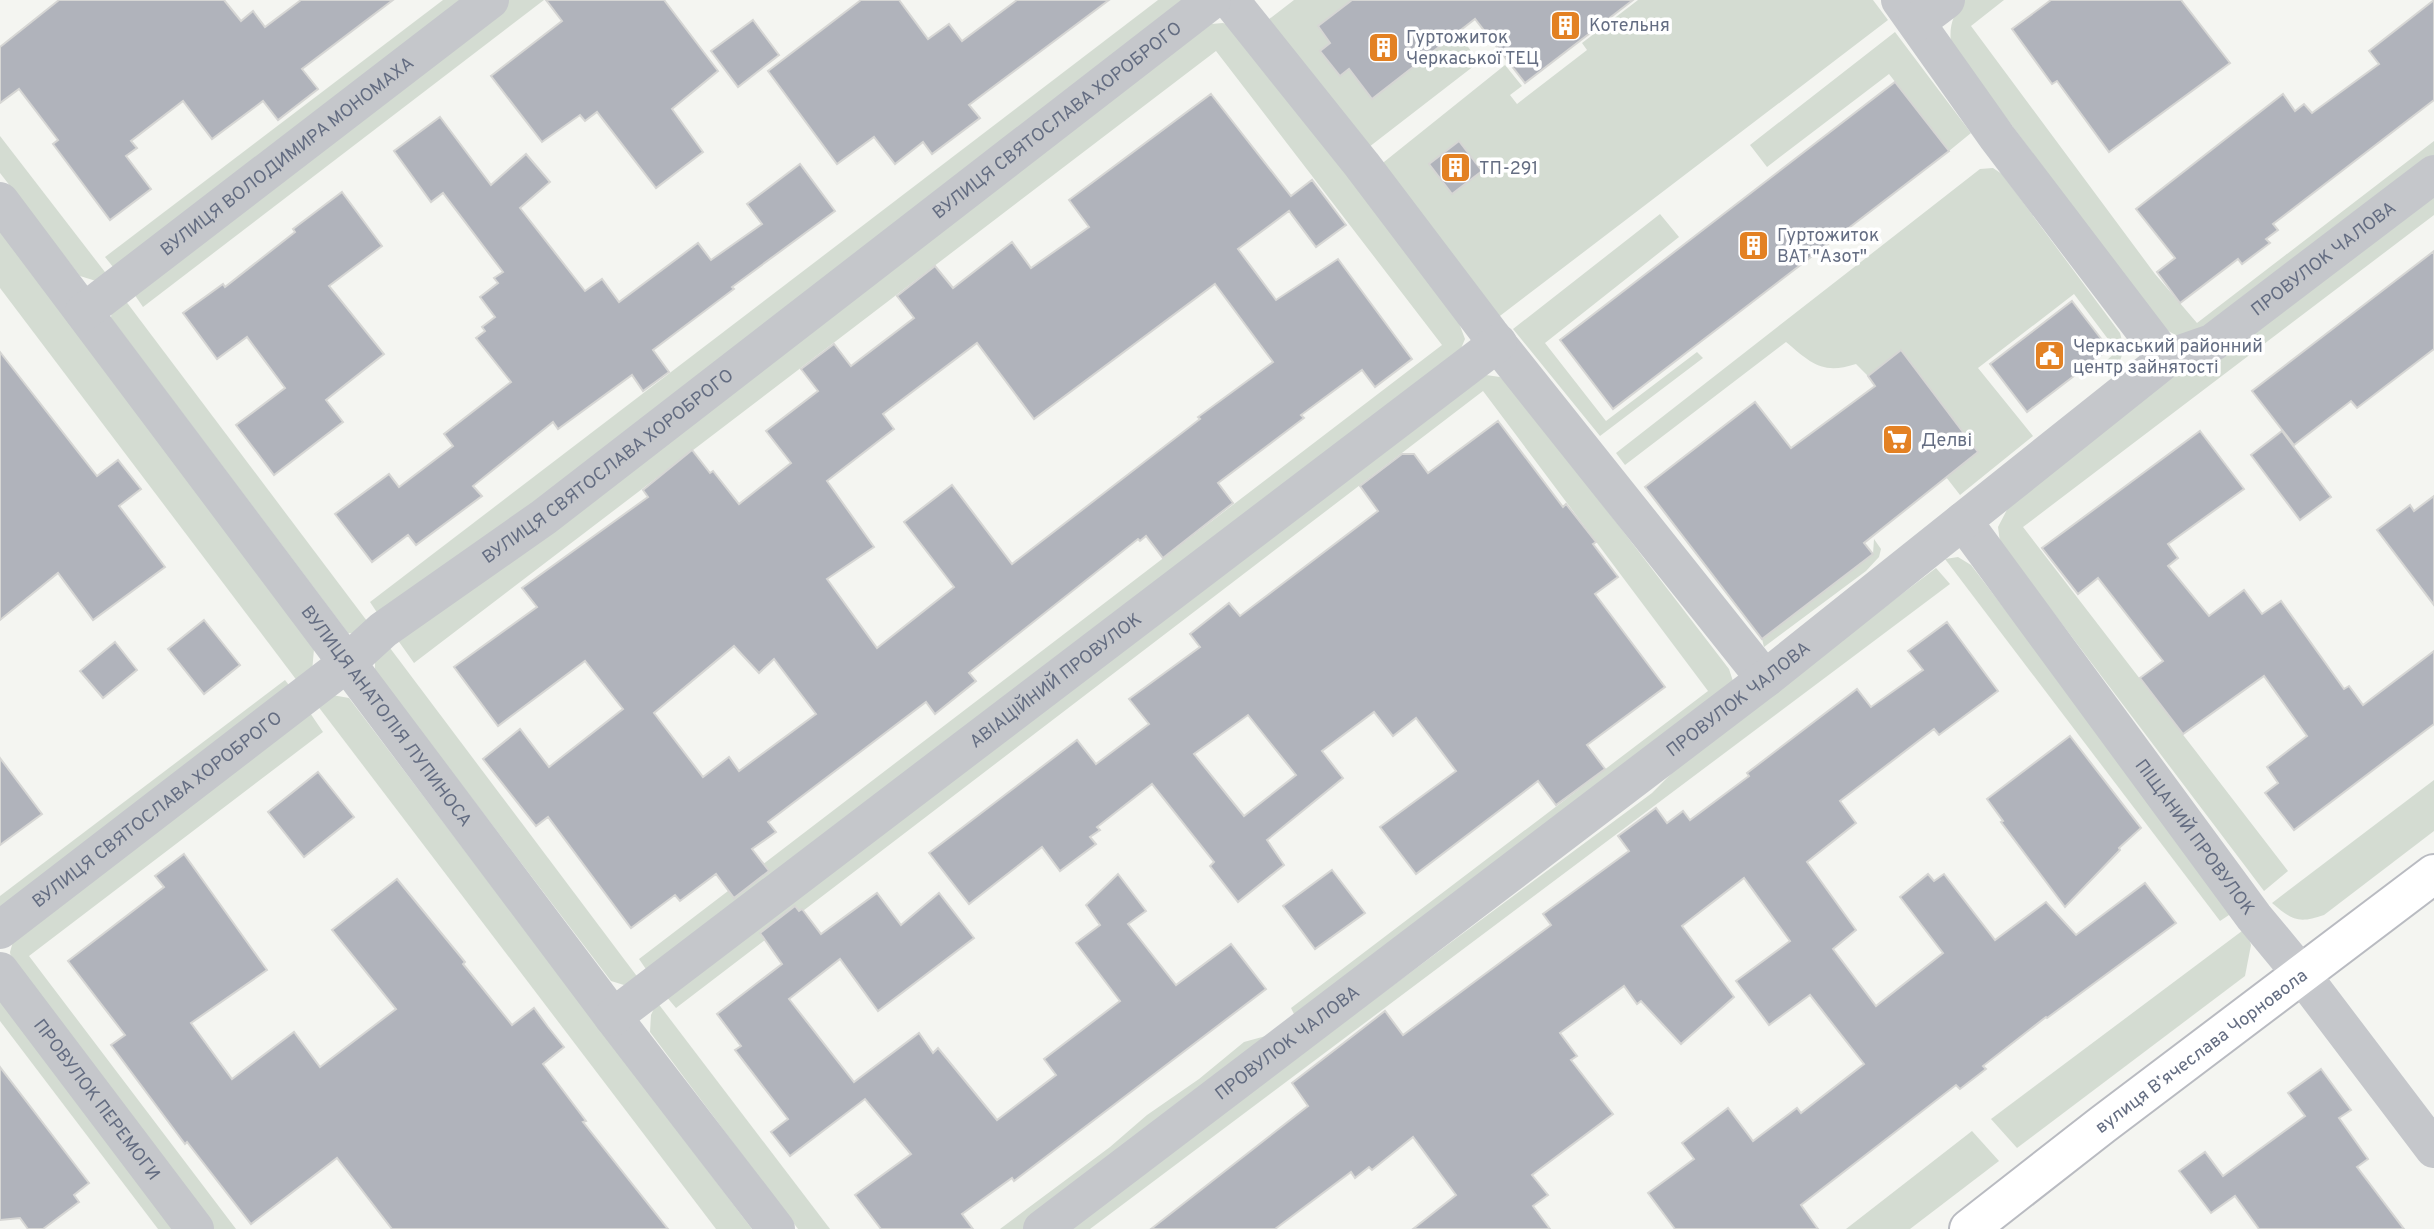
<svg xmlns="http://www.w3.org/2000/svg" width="2434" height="1229" font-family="Overpass,sans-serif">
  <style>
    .green { fill: #d4dcd2 }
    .building { fill: #b0b3bb; stroke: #d6d6d4; stroke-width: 2; fill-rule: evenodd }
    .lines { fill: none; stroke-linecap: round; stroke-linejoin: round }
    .secondary-casing { stroke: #b9bbc1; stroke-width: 42 }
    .street { stroke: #c5c7cb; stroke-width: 38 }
    .secondary { stroke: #fff; stroke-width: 38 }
    .labels { text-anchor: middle; stroke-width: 7; stroke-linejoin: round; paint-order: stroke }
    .poi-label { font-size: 18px; fill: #646d82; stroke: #fff; text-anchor: start }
    .street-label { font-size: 18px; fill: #646d82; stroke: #fff }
  </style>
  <rect width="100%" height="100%" fill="#f4f5f1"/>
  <g class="green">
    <path d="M443 0H472L117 272 105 257Z"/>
    <path d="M506 0H544L143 307 130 288Z"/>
    <path d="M1158 0H1184L382 620 370 602Z"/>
    <path d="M1294 0H1352L1318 26 1330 43 1320 51 1340 76 1349 69 1372 99 1458 33 1479 62 1360 154 1264 23Z"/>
    <path d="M1638 0H1873L1888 20 1492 322 1374 170 1505 65 1522 86 1510 95 1517 104 1587 50 1582 43Z"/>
    <path d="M1964 0H2004L1971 26 2155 274 2197 323 2434 141V155L2198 334 2178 336 2164 329 1951 44C1949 25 1953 15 1964 0Z"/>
    <path d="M1223 23 1235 27 1459 323 1465 339 1457 358 650 975 639 959 1442 345 1216 51 414 663 397 639 1211 24Z"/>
    <path d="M1895 32 1971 133 1949 151 1889 74 1767 167 1750 145Z"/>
    <path d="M0 136 108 276 96 281 80 276 0 173Z"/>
    <path d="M1993 168 2002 174 2120 333C2125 350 2123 358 2113 373L2106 361 2117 351 2074 294 1978 368 2033 436 1960 495 1946 477 1901 351 1868 376 1856 364C1822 375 1811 363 1786 342L1625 465 1616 453 1980 169Z"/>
    <path d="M2434 190V215L2023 527 2288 871 2264 891 2000 542 1998 527 2010 504 2188 365Z"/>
    <path d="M1660 214 1679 237 1545 343 1606 421 1697 352 1703 358 1600 436 1513 329Z"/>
    <path d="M0 231 314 649 312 672 301 686 0 288Z"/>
    <path d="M122 296 370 625 359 634 348 633 111 318 112 307Z"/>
    <path d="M1486 375 1500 377 1513 388 1729 669 1733 681 1729 693 1023 1229H1000L1110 1147 1147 1115 1199 1079 1244 1042 1273 1034 1294 1014 1291 1008 1708 691 1483 391 676 1008 665 995Z"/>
    <path d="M1874 539 1881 549 1879 557 1866 571 1764 647 1762 639 1873 554Z"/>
    <path d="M1958 557 1971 565 2235 911 2220 921 1945 559Z"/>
    <path d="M1936 568 1950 584 1090 1229H1065L1652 793 1693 752Z"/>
    <path d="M387 644 639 979 624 985 611 981 375 671V657Z"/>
    <path d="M285 680 295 693 0 917V896Z"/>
    <path d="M332 695 349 698 752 1229H716L314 701Z"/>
    <path d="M306 707 323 732 29 956 236 1229H208L13 973 10 952 14 938Z"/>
    <path d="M2434 780V831L2324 915C2298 924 2292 920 2272 903Z"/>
    <path d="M2246 928 2251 945 2245 976 2017 1148 1991 1119Z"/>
    <path d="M0 994 178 1229H158L0 1021Z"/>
    <path d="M657 1002 830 1229H798L650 1032 651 1015Z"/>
    <path d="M1972 1131 1999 1161 1910 1229H1846Z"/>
  </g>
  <g class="building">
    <path d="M59 0H224L241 21 253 11 265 27 301 0H393L302 69 318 89 278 120 263 101 212 139 183 101 131 141 137 148 126 156 151 189 110 220 53 144 58 140 19 89 0 103V47Z"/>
    <path d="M546 0H664L718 71 672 109 703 152 656 188 597 112 585 121 580 115 542 142 491 76 562 21Z"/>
    <path d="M861 0H899L928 39 949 24 962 41 1017 0H1109L969 105 980 118 932 154 923 142 895 164 874 137 837 164 768 71Z"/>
    <path d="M1352 0H1633L1525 83 1475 19 1372 99 1349 69 1340 76 1320 51 1330 43 1318 26Z"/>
    <path d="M2051 0H2181L2230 63 2109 152 2057 81 2052 84 2012 29Z"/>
    <path d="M2434 0V100L2273 224 2278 230 2266 239 2270 243 2242 264 2238 259 2180 303 2157 272 2175 258 2136 209 2283 94 2295 111 2304 104 2312 113 2379 64 2369 51Z"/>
    <path d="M753 20 779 55 738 87 711 51Z"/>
    <path d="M1895 82 1949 151 1613 409 1560 340Z"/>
    <path d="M1211 94 1291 196 1312 180 1346 225 1316 247 1289 211 1238 249 1276 300 1338 259 1412 359 1375 387 1362 370 1301 415 1304 418 1218 483 1233 503 1163 558 1146 536 1140 541 1138 539 969 673 976 681 935 714 926 702 768 822 776 832 752 849 769 871 734 898 716 874 680 901 675 895 631 928 548 817 536 826 483 759 520 729 549 767 623 709 585 661 498 726 454 667 537 607 522 588 648 497 643 490 692 450 710 473 713 471 739 504 791 463 766 431 818 391 801 369 834 344 851 366 914 318 897 296 935 266 953 288 1012 242 1031 268 1089 227 1069 200ZM1215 284 1273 362 1198 417 1200 419 1012 564 952 485 904 522 954 587 877 648 827 579 874 547 827 481 894 429 883 414 977 343 1034 419ZM734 646 759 673 774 659 816 714 739 771 729 757 703 777 654 713Z"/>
    <path d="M440 117 491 185 526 154 550 182 520 208 585 291 602 279 619 302 698 243 711 260 762 224 747 204 800 164 835 211 732 287 734 289 653 350 669 372 643 391 632 375 558 429 553 422 473 486 482 496 416 545 408 535 372 562 335 514 389 474 399 487 453 446 444 434 511 382 476 338 485 331 482 327 495 317 480 297 498 283 494 278 503 272 443 193 431 202 394 151Z"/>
    <path d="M1459 141 1482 171 1452 194 1429 164Z"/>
    <path d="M342 192 382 246 329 286 384 354 326 400 343 422 274 475 236 425 285 388 247 337 217 359 183 313 223 284 225 287 295 232 293 229Z"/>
    <path d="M2434 251V349L2357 408 2351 401 2294 445 2252 391Z"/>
    <path d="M2072 301 2109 349 2027 412 1990 364Z"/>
    <path d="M1901 350 1978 452 1864 543 1873 554 1762 639 1645 487 1755 402 1791 448 1875 386 1868 376Z"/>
    <path d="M0 352 97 476 118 460 141 489 119 506 165 567 93 620 58 573 0 620Z"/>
    <path d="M1498 421 1563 507 1566 504 1596 542 1593 544 1618 577 1595 594 1665 687 1587 745 1605 769 1556 805 1538 781 1416 874 1380 827 1456 771 1416 718 1393 736 1374 712 1322 751 1343 778 1267 840 1284 865 1238 902 1210 866 1214 862 1152 784 1097 827 1100 830 1090 837 1096 844 1060 871 1042 847 969 904 929 853 1077 740 1096 764 1149 724 1129 699 1200 647 1190 634 1229 603 1240 616 1378 511 1360 486 1402 454H1414L1428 473ZM1248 715 1296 775 1244 816 1194 754Z"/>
    <path d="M2200 431 2244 489 2168 544 2178 558 2168 566 2209 616 2244 590 2262 614 2281 601 2344 689 2349 686 2363 705 2434 651V724L2294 830 2265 793 2278 783 2267 767 2307 736 2264 676 2183 734 2140 678 2163 661 2098 578 2078 594 2042 548Z"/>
    <path d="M2282 431 2331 497 2300 520 2251 455Z"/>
    <path d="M2434 496V605L2377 530 2410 505 2414 511Z"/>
    <path d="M204 620 240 665 204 694 168 649Z"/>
    <path d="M1947 622 1998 691 1939 735 1934 729 1840 801 1856 823 1807 862 1856 930 1833 949 1876 1006 1943 953 1900 897 1928 874 1934 881 1944 874 1995 940 2046 902 2076 935 2145 883 2176 923 2047 1018 2046 1017 1983 1066 1986 1069 1960 1089 1956 1085 1801 1205 1818 1229H1675L1648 1193 1694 1159 1682 1143 1728 1108 1753 1141 1797 1108 1801 1113 1864 1064 1810 995 1769 1025 1736 981 1790 941 1744 878 1682 926 1734 997 1681 1044 1641 1001 1637 1004 1624 986 1560 1033 1577 1056 1571 1060 1613 1114 1532 1175 1548 1195 1533 1206 1550 1229H1413L1456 1195 1413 1137 1372 1170 1369 1167 1355 1178 1351 1172 1275 1229H1151L1308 1106 1292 1083 1385 1011 1403 1035 1551 925 1543 914 1629 851 1618 836 1656 808 1667 823 1683 811 1690 820 1749 776 1747 773 1857 689 1871 707 1923 670 1908 651Z"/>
    <path d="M115 642 137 670 103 698 80 671Z"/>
    <path d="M2070 736 2141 828 2119 848 2120 850 2065 907 2001 822 2003 821 1987 799Z"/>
    <path d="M0 758 42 814 0 845Z"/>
    <path d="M318 772 354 817 304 857 268 812Z"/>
    <path d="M184 854 267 970 191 1023 232 1079 294 1032 320 1067 396 1009 332 930 397 879 465 962 463 964 512 1025 534 1008 548 1027 564 1047 543 1064 586 1121 583 1122 668 1229H392L337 1158 251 1224 187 1142 185 1144 111 1045 125 1035 68 961 164 887 155 876Z"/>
    <path d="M1332 870 1365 913 1315 949 1283 906Z"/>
    <path d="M1118 874 1146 911 1128 924 1176 985 1231 944 1266 989 1014 1181 1012 1178 962 1214 973 1229H881L855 1195 911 1154 865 1099 790 1156 771 1132 788 1119 735 1050 741 1046 717 1014 782 964 760 933 795 906 799 911 802 909 821 934 877 893 901 925 939 893 974 938 878 1011 840 959 789 999 854 1082 919 1033 933 1053 938 1048 997 1120 1056 1075 1044 1059 1120 1001 1076 943 1100 925 1086 905Z"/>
    <path d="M0 1067 89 1183 74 1195 79 1202 43 1229H28L20 1218 0 1220Z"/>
    <path d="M2321 1069 2351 1110 2339 1118 2368 1159 2357 1167 2404 1229H2259L2235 1196 2211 1213 2179 1171 2205 1152 2223 1176 2305 1116 2288 1093Z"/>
  </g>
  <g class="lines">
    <defs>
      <path id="secondary" d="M1969 1229 2102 1125 2434 874"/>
    </defs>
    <use href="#secondary" class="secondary-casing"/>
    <g class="street">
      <path d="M1230 0 1362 165 1490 334 1765 679"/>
      <path d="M1900 0 1997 137 2166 359"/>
      <path d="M1917 22 1946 0"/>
      <path id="s1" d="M0 201 613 1017 776 1229"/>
      <path id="s2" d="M84 312 490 0"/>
      <path id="s3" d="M1963 521 2254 917 2302 975 2434 1149"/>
      <path id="s4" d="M0 930 347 663 383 630 544 517 1212 0"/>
      <path id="s5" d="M0 971 195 1229"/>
      <path id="s6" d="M613 1017 1498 343"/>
      <path id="s7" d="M1042 1229 1765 679 2166 359 2212 343 2434 174"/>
    </g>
    <use href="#secondary" class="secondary"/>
  </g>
  <defs>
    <symbol id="building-square" viewBox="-11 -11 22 22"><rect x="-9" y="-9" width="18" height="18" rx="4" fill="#e38123" stroke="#fff"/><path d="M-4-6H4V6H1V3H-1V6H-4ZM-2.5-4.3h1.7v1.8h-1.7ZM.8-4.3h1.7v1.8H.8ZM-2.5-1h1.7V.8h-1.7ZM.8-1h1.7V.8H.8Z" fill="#fff"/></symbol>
    <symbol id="civic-square" viewBox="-11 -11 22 22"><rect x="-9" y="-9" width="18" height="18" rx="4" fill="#e38123" stroke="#fff"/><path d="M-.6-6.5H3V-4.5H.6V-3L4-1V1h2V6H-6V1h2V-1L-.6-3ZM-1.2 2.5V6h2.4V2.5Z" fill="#fff"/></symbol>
    <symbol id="supermarket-square" viewBox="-11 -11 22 22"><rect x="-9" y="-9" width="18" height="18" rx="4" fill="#e38123" stroke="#fff"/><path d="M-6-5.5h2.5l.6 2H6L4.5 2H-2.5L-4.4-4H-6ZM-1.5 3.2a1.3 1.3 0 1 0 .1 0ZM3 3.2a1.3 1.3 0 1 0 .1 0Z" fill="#fff"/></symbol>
  </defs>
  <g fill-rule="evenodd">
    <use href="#building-square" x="1548" y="8" width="35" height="35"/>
    <use href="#building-square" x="1366" y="30" width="35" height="35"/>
    <use href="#building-square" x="1438" y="150" width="35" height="35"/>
    <use href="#building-square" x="1736" y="228" width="35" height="35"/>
    <use href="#civic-square" x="2032" y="338" width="35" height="35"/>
    <use href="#supermarket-square" x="1880" y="422" width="35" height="35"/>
  </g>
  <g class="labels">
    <g class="poi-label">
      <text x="1589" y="31">Котельня</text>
      <text x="1406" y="43">Гуртожиток<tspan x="1406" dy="21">Черкаської ТЕЦ</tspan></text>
      <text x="1479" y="174">ТП-291</text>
      <text x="1777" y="241">Гуртожиток<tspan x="1777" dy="21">ВАТ "Азот"</tspan></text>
      <text x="2073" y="352">Черкаський районний<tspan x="2073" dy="21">центр зайнятості</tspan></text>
      <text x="1921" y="446">Делві</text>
    </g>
    <g class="street-label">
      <text dy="6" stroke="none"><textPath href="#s4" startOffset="1332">ВУЛИЦЯ СВЯТОСЛАВА ХОРОБРОГО</textPath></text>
      <text dy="6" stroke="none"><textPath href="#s2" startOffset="256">ВУЛИЦЯ ВОЛОДИМИРА МОНОМАХА</textPath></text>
      <text dy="6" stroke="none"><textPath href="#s7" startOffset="1610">ПРОВУЛОК ЧАЛОВА</textPath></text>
      <text dy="6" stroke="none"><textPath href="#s4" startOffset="765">ВУЛИЦЯ СВЯТОСЛАВА ХОРОБРОГО</textPath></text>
      <text dy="6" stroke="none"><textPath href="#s6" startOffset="556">АВІАЦІЙНИЙ ПРОВУЛОК</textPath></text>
      <text dy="6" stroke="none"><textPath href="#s7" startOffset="875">ПРОВУЛОК ЧАЛОВА</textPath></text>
      <text dy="6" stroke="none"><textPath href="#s1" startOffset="644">ВУЛИЦЯ АНАТОЛІЯ ЛУПИНОСА</textPath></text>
      <text dy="6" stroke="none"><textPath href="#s4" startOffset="198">ВУЛИЦЯ СВЯТОСЛАВА ХОРОБРОГО</textPath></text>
      <text dy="6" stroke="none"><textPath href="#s3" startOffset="392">ПІЩАНИЙ ПРОВУЛОК</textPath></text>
      <text dy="6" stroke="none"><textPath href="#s7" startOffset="308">ПРОВУЛОК ЧАЛОВА</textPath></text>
      <text transform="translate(2201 1051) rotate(-37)" y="6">вулиця Вʼячеслава Чорновола</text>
      <text dy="6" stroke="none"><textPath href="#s5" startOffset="161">ПРОВУЛОК ПЕРЕМОГИ</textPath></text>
    </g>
  </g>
</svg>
